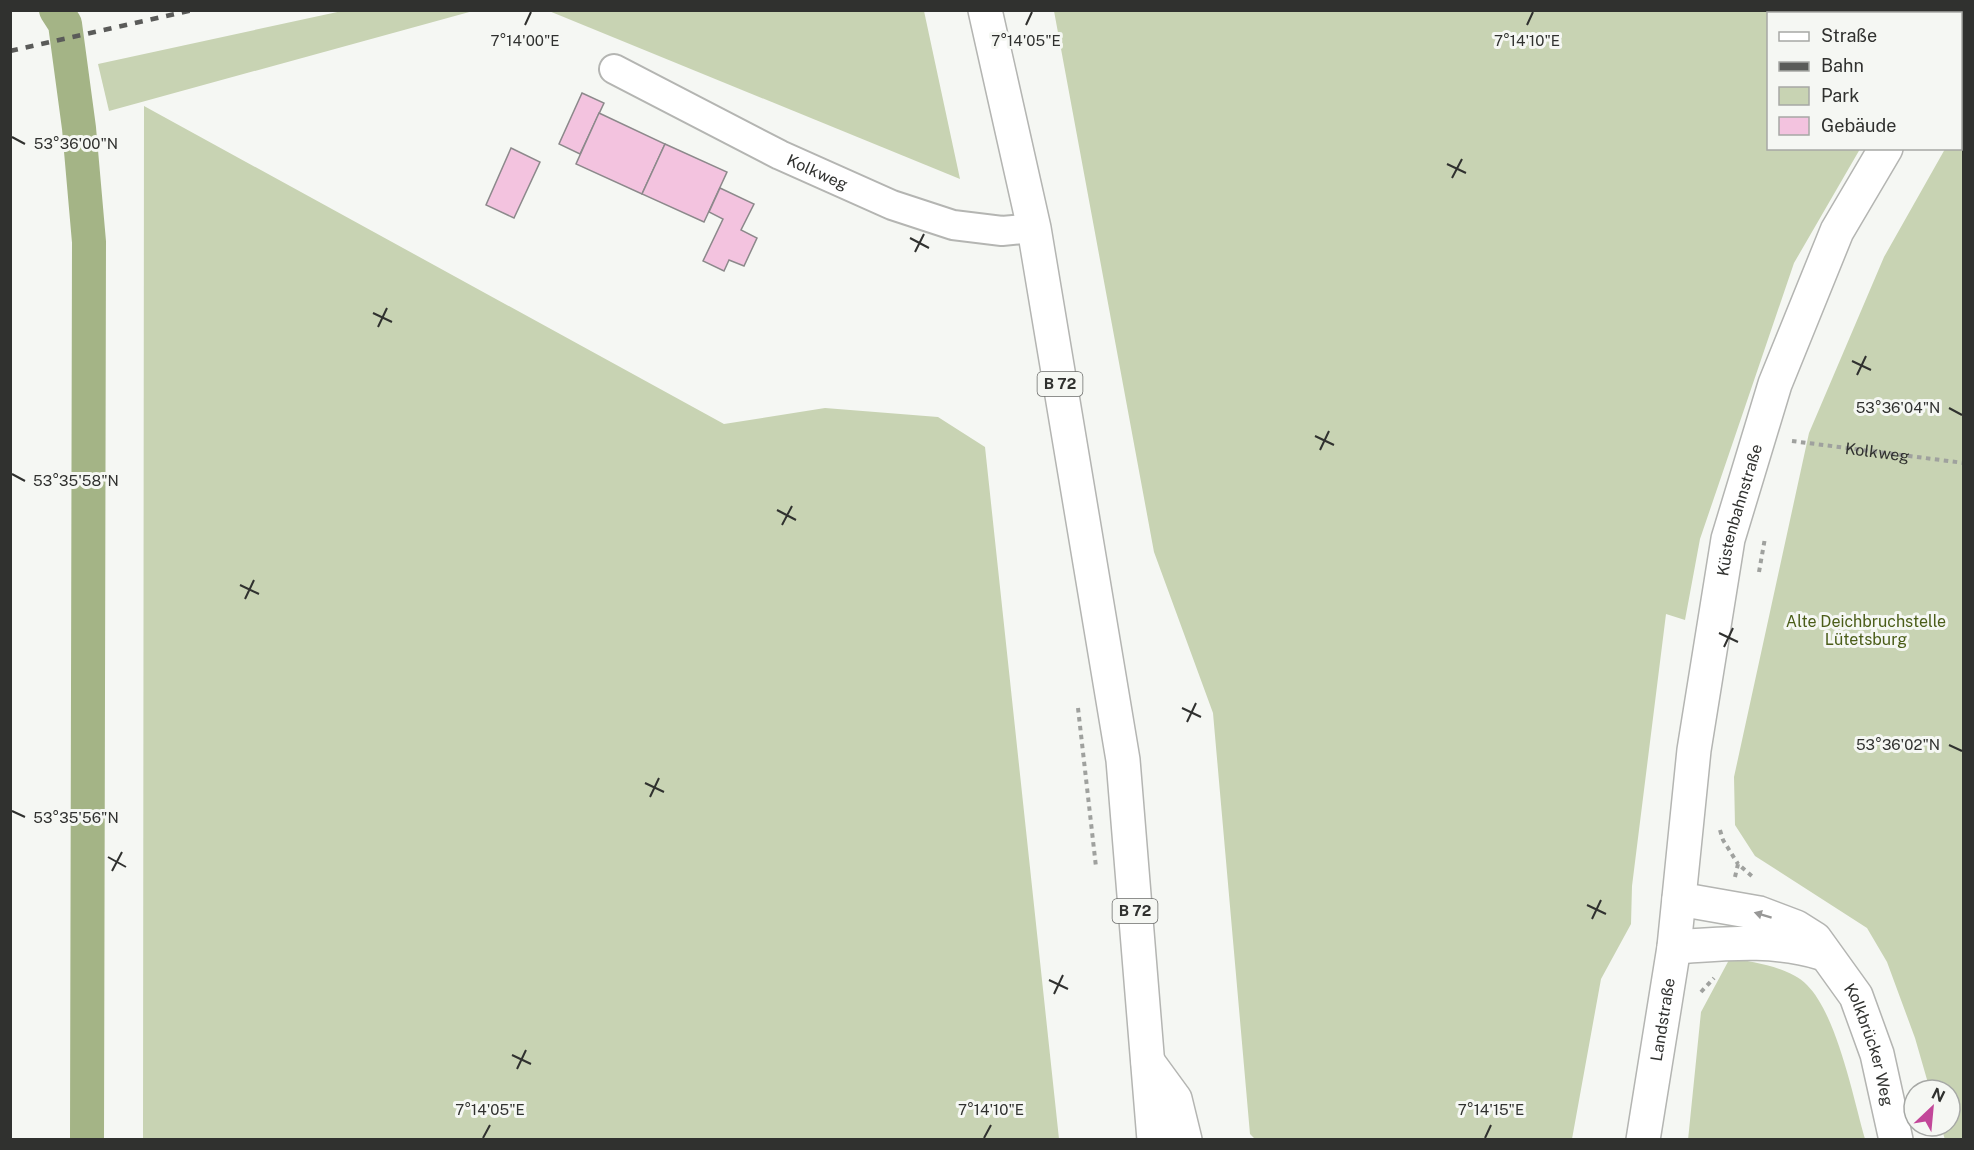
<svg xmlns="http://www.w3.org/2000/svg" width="1974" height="1150" font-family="'Public Sans',sans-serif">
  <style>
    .green { fill: #c8d3b3 }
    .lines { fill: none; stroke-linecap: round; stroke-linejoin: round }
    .canal { stroke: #a4b486; stroke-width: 34 }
    .building { fill: #f3c3df; stroke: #8c898b; stroke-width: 1.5 }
    .minor-casing { stroke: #b4b5b2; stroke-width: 32 }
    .tertiary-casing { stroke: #b4b5b2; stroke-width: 36 }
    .secondary-casing { stroke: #b4b5b2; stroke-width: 36 }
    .primary-casing { stroke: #b4b5b2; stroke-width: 36 }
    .path { stroke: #9fa19e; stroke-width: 4; stroke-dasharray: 4.5 4.5; stroke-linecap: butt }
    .minor { stroke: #fff; stroke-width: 28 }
    .tertiary { stroke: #fff; stroke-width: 33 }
    .secondary { stroke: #fff; stroke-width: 33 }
    .primary { stroke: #fff; stroke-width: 33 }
    .rail { stroke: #5a5b59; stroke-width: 4.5; stroke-dasharray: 8 8; stroke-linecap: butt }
    .oneway { fill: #989897 }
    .ticks { fill: none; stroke: #30312f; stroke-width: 2 }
    .labels { text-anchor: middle; stroke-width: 6; stroke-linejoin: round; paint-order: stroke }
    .shield { fill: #f5f7f3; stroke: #6b6c6a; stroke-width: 1.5 }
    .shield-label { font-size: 15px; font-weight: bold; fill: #30312f }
    .street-label { font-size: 16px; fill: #30312f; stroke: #f5f7f3 }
    .park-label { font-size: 16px; fill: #4b5d19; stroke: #f5f7f3 }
    .ticks-label { font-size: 15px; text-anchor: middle; fill: #30312f; stroke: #f5f7f3; stroke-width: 6; stroke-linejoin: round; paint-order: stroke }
  </style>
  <rect width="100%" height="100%" fill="#f5f7f3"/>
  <g class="green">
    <path d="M342 11H473L109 111 98 64Z"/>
    <path d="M549 11H924L960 179Z"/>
    <path d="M1054 11H1954L1952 14H1768V148L1860 149 1794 263 1700 539 1685 620 1666 614 1632 886 1631 924 1601 979 1572 1139 1256 1140 1250 1134 1213 713 1154 552Z"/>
    <path d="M144 106 724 424 825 408 938 417 985 447 1059 1139H143Z"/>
    <path d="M1963 115 1964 1139 1945 1140 1941 1126H1950V1090H1930L1915 1038 1887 962 1867 928 1755 856 1735 825 1734 777 1809 433 1884 257 1945 149 1960 148 1961 120Z"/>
    <path d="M1730 958C1753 962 1790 967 1807 985 1837 1015 1853 1097 1865 1139L1688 1140 1701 1012Z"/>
  </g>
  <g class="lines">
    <path class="canal" d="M56 10 65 24 79 128 89 242 87 1140"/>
  </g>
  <g class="building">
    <path d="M582 93 604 103 580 154 559 144Z"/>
    <path d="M599 113 665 144 642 194 576 164Z"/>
    <path d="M665 144 727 172 704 222 642 194Z"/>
    <path d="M511 148 540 162 514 218 486 205Z"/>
    <path d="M720 188 754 204 741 230 757 238 744 266 729 260 724 271 703 261 723 219 709 212Z"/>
  </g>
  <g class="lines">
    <defs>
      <g id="minor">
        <path id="s2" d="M614 69 780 155 892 205 953 225 1002 231 1034 228"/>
      </g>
      <g id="tertiary">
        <path id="s3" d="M1679 899 1759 913 1796 927 1815 939 1856 996 1877 1054 1896 1140"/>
        <path d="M1674 947C1723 944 1773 938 1821 953"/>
      </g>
      <g id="secondary">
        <path d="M1960 29 1964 25"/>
        <path id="s4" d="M1643 1140 1674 947 1694 750 1728 539 1775 384 1837 231 1886 148"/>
      </g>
      <g id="primary">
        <path d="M985 10 1034 228 1123 760 1154 1140"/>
        <path d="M1148 1062 1175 1099 1185 1140"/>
      </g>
    </defs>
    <use href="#minor" class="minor-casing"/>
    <use href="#tertiary" class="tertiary-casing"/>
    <use href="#secondary" class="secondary-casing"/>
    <use href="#primary" class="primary-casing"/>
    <g class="path">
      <path d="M1960 87 1964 83"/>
      <path id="s1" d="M1792 441 1964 463"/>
      <path d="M1759 572 1765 538"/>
      <path d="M1078 708 1096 867"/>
      <path d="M1720 830 1723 840 1738 864"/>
      <path d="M1735 877 1738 864 1753 877"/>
      <path d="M1701 992 1714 978"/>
    </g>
    <use href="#minor" class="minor"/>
    <use href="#tertiary" class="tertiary"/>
    <use href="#secondary" class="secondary"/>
    <use href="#primary" class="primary"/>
    <path class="rail" d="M10 51 193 10"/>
  </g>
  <defs><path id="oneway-solid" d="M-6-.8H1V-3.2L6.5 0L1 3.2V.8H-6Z" transform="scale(1.5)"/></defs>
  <use class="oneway" href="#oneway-solid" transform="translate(1763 915) rotate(-163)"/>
  <path class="ticks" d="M525 25 531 12M1026 25 1032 12M1527 25 1533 12M12 137 25 144M1447 164 1466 173M1452 178 1462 159M910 238 929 248M915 252 924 234M373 313 392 322M378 327 387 308M1852 361 1871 370M1857 375 1866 356M1949 408 1962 415M1315 436 1334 445M1320 450 1329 431M12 474 25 481M777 510 796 520M782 525 792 506M240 585 259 594M245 599 254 580M1719 633 1738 642M1724 647 1733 628M1182 708 1201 717M1187 722 1196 703M1949 745 1962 751M645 783 664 792M650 797 659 778M12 811 25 817M108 857 126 867M112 871 122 852M1587 905 1606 914M1592 919 1601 900M1049 980 1068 989M1054 994 1063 975M512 1055 531 1064M517 1069 526 1050M483 1138 490 1125M984 1138 991 1125M1485 1138 1491 1125"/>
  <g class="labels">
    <g class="shield">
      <rect x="1037.5" y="372" width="45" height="24" rx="4.5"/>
      <rect x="1112.5" y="899" width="45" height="24" rx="4.5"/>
    </g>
    <g class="shield-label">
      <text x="1060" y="389">B 72</text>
      <text x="1135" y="916">B 72</text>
    </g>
    <g class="street-label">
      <text dy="6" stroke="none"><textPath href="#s2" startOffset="228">Kolkweg</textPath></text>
      <text dy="6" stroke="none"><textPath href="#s1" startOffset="86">Kolkweg</textPath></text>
      <text dy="6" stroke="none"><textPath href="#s4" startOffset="638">Küstenbahnstraße</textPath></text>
      <text dy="6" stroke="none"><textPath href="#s4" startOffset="122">Landstraße</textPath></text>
      <text dy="6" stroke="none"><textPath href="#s3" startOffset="264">Kolkbrücker Weg</textPath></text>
    </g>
    <g class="park-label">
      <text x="1866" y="627">Alte Deichbruchstelle<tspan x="1866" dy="18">Lütetsburg</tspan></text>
    </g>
  </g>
  <g class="ticks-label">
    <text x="525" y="46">7°14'00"E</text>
    <text x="1026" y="46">7°14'05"E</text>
    <text x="1527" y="46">7°14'10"E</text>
    <text x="76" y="149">53°36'00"N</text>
    <text x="1898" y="413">53°36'04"N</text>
    <text x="76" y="486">53°35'58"N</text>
    <text x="1898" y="750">53°36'02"N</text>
    <text x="76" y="823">53°35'56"N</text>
    <text x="490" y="1115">7°14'05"E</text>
    <text x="991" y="1115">7°14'10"E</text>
    <text x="1491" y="1115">7°14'15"E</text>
  </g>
  <rect width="1974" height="1150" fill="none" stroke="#30312f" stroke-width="24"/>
  <rect x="1767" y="12" width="195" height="138" fill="#f5f7f3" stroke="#a6a8a5" stroke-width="1.5"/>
  <rect x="1779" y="32" width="30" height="9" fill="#ffffff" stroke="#a6a8a5" stroke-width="1.5"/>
  <text x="1821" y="42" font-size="18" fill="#30312f">Straße</text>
  <rect x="1779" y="62" width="30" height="9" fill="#5a5b59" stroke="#a6a8a5" stroke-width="1.5"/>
  <text x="1821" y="72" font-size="18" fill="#30312f">Bahn</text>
  <rect x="1779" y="87" width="30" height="18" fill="#c8d3b3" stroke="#a6a8a5" stroke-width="1.5"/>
  <text x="1821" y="102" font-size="18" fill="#30312f">Park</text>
  <rect x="1779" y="117" width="30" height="18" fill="#f3c3df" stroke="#a6a8a5" stroke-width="1.5"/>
  <text x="1821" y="132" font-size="18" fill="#30312f">Gebäude</text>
  <g transform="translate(1932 1108) rotate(26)"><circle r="28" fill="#f5f7f3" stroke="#a6a8a5" stroke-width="1.5"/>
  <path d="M0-4.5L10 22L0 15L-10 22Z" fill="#c24799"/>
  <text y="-9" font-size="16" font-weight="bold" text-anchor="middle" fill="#30312f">N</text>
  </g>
</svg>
